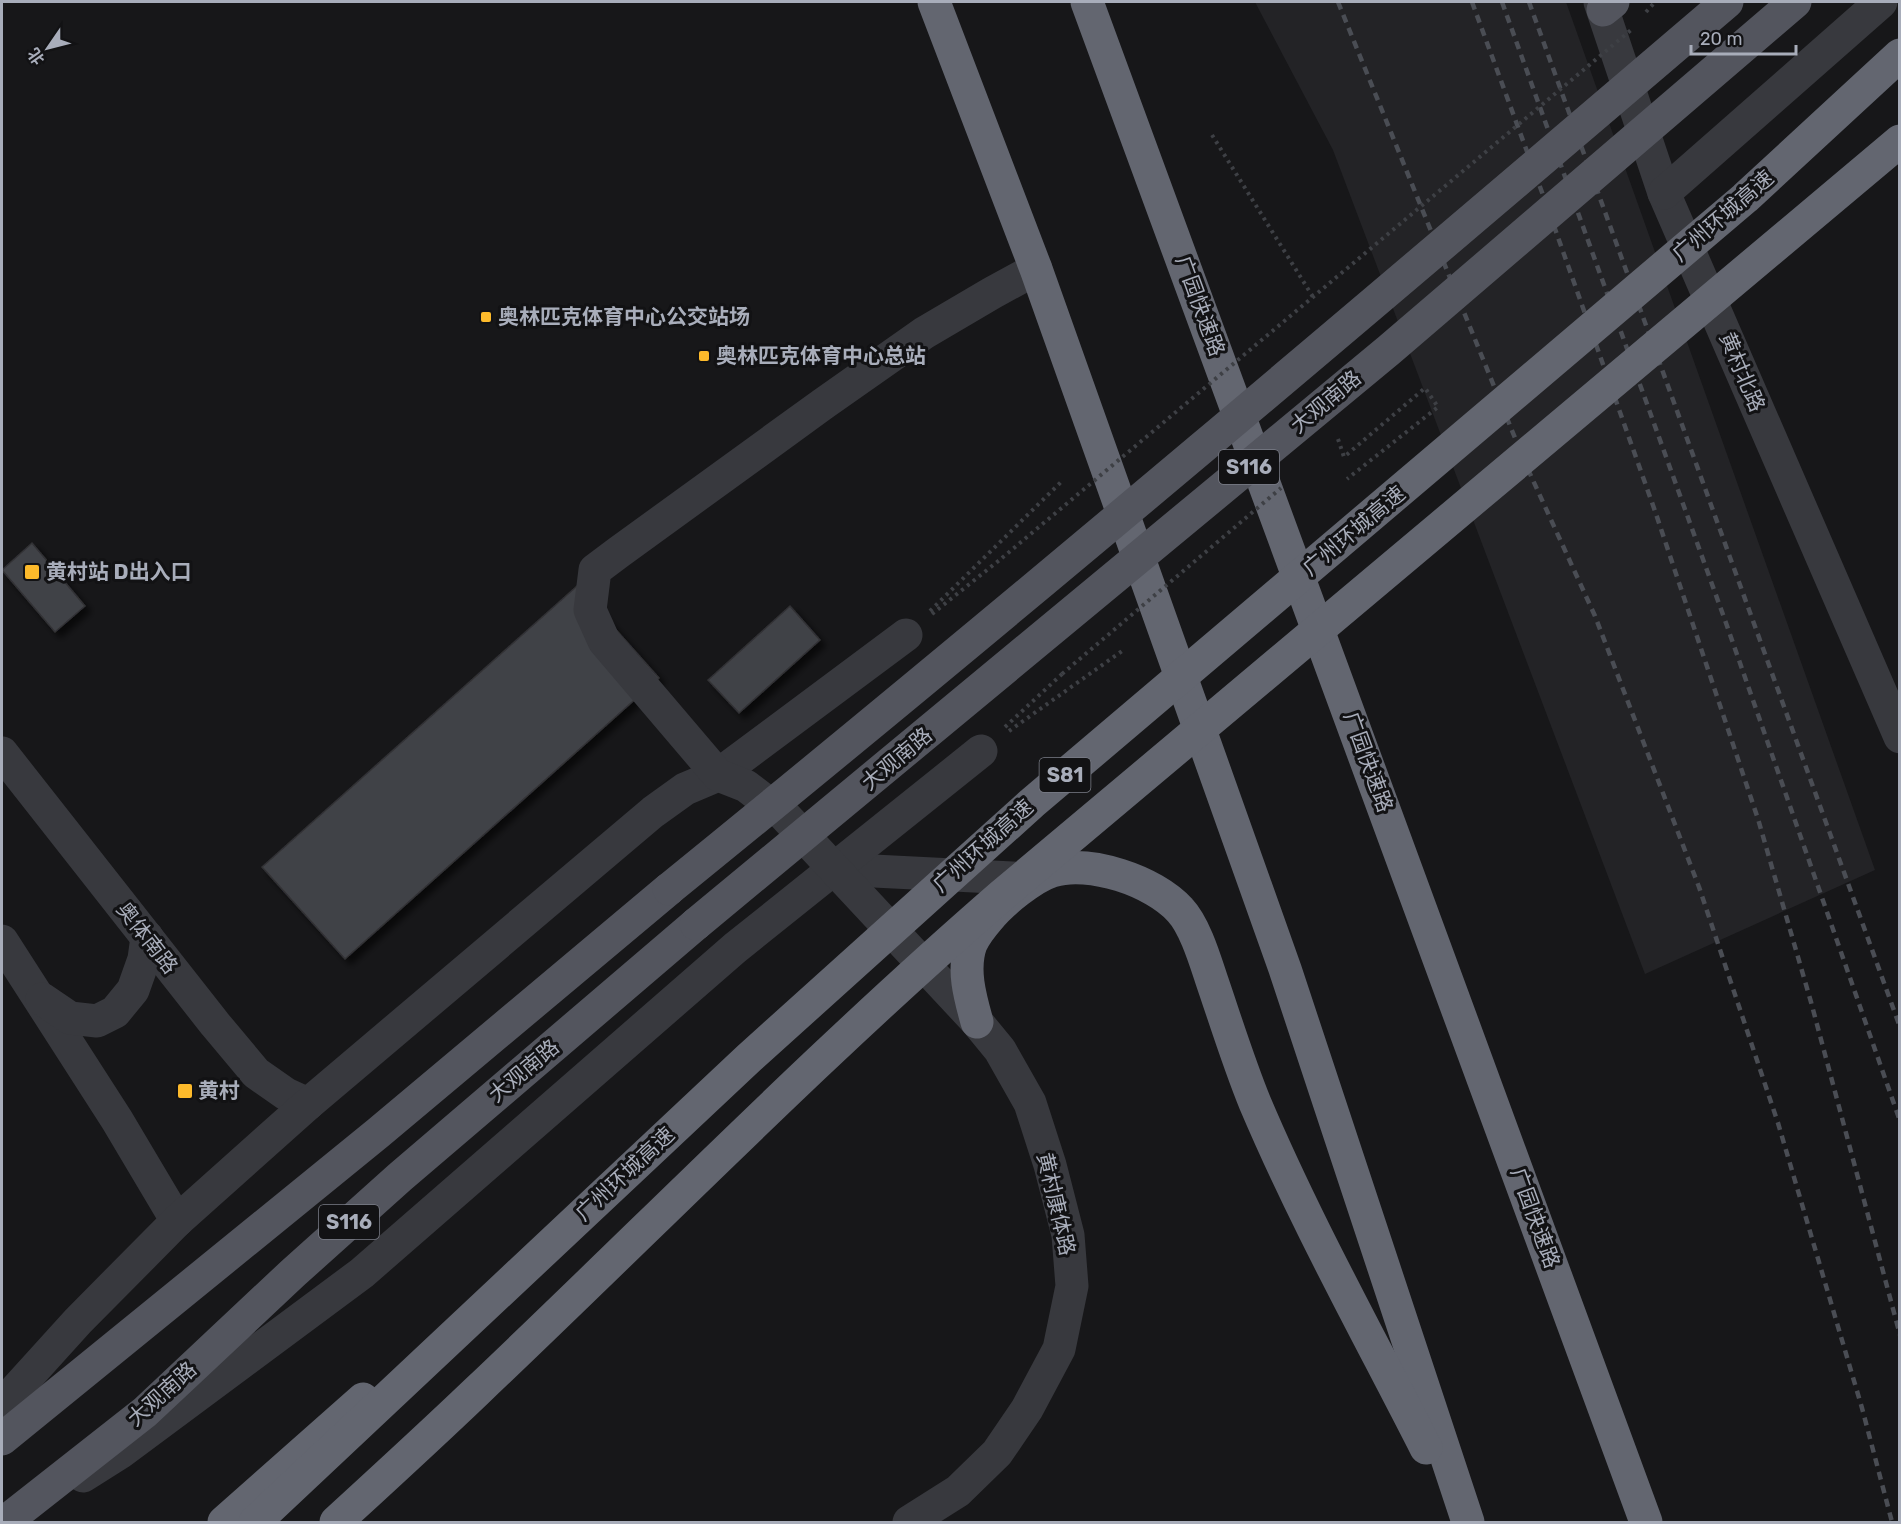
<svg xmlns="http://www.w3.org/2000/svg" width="1901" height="1524" font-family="Rubik,'Noto Sans SC',sans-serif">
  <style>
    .built { fill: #232326 }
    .building { fill: #414246; stroke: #313135; stroke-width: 1.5; filter: url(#shadow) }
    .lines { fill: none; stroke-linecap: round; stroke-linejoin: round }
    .path { stroke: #3e4045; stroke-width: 4; stroke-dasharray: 3 4.5; stroke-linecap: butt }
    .minor { stroke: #38393e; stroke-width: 33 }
    .major { stroke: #53555e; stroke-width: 33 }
    .highway { stroke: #636670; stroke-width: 33 }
    .rail { stroke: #4a4d54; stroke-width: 4.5; stroke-dasharray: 8 6; stroke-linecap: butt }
    .path-bridge { stroke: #3e4045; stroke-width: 4; stroke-dasharray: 3 4.5; stroke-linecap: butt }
    .major-bridge { stroke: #53555e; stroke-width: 33 }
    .highway-bridge { stroke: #636670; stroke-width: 33 }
    .poi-dot { fill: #fdba2b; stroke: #121214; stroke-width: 2 }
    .labels { text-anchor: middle; stroke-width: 6; stroke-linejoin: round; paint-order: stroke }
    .shield { fill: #121214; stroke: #7b7e88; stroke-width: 1.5 }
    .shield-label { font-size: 20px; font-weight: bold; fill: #a8adba }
    .street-label { font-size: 21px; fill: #a8adba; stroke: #121214 }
    .poi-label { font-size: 21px; font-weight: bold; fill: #a8adba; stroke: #121214; text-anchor: start }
  </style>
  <defs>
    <filter id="shadow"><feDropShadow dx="5.5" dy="5.5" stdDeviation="3" flood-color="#0009"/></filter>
  </defs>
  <rect width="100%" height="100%" fill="#171719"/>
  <path class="built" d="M1255 2H1566L1875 870 1645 974 1333 150Z"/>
  <g class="building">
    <path d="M32 543 85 606 55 632 2 570Z"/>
    <path d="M577 586 659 678 345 959 262 867Z"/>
    <path d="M790 606 820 640 739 713 708 680Z"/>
  </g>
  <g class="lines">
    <g class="path">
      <path d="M1646 12 1655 2"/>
      <path d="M1212 135 1313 297"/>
      <path d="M1338 439 1344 457 1425 388 1438 407 1347 479"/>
      <path d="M930 611 1061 482"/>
      <path d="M932 614 1002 558"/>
      <path d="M1005 727 1062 674"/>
      <path d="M1009 731 1122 651"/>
    </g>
    <g class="minor">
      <path d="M1600 2 1664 193 1900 737"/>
      <path d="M1664 193 1881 2"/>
      <path d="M2 753 215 1024 256 1073 286 1094 308 1104"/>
      <path d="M834 869 1034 879"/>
      <path d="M2 941 117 1120 177 1221"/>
      <path d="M42 999 70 1018 97 1021 115 1012 133 990 144 959 147 937"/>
      <path d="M2 1405 78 1321 177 1221 308 1104 653 812 685 789 718 775 906 635"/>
      <path d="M83 1476 121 1452 362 1273 735 948 981 751"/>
      <path d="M909 1522 958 1491 997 1453 1027 1409 1059 1349 1072 1286 1068 1235 1050 1165 1030 1103 1000 1050 977 1022 784 815 746 786 718 775 604 641 590 610 595 570 619 552 823 404 924 333 992 293 1036 269"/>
    </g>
    <g class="major">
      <path d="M1603 10 1613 2"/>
      <path d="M2 1439 378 1133 669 889"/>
      <path d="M5 1522 145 1412 293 1273 400 1177 696 924"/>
    </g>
    <g class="highway">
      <path d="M934 2 1036 269 1285 969 1468 1522"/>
      <path d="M1087 2 1646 1522"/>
      <path d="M977 1022C970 997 962 969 971 944 975 935 983 925 989 918 1002 902 1033 877 1052 871 1089 859 1154 881 1180 910 1195 926 1205 960 1212 981 1226 1022 1239 1064 1255 1103 1305 1221 1368 1334 1426 1448"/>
      <path d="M224 1522 363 1399"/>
    </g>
    <g class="rail">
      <path d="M1338 2 1526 465 1595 616 1699 887 1778 1123 1862 1408 1892 1522"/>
      <path d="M1472 2 1543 195 1655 511 1758 819 1811 1002 1900 1335"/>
      <path d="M1502 2 1726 623 1900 1121"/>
      <path d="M1529 2 1900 1027"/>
    </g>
    <g class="path-bridge">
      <path d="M1002 558 1631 30"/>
      <path d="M1062 674 1281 488"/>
    </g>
    <g class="major-bridge">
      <path d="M669 889C1026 599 1377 301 1727 2"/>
      <path d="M696 924 1389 350 1795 2"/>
    </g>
    <g class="highway-bridge">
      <path d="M255 1522 749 1058 1032 803 1745 198 1900 55"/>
      <path d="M336 1522C383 1479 431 1435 477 1391 652 1225 819 1054 1001 896L1900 141"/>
    </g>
  </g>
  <g class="poi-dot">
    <rect x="480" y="311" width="12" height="12" rx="3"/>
    <rect x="698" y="350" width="12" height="12" rx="3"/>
    <rect x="24" y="564" width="16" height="16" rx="3"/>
    <rect x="177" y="1083" width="16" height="16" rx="3"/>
  </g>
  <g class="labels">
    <g class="shield">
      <rect x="1219" y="450" width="60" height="34" rx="4.5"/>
      <rect x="1039.5" y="758" width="51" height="34" rx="4.5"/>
      <rect x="319" y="1205" width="60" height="34" rx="4.5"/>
    </g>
    <g class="shield-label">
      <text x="1249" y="474">S116</text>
      <text x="1065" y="782">S81</text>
      <text x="349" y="1229">S116</text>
    </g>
    <g class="street-label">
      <text transform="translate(1723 216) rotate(-41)" y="7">广州环城高速</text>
      <text transform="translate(1200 306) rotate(70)" y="7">广园快速路</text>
      <text transform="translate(1742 372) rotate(67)" y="7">黄村北路</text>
      <text transform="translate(1326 402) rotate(-40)" y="7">大观南路</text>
      <text transform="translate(1354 531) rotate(-40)" y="7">广州环城高速</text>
      <text transform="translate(897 759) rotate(-40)" y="7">大观南路</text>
      <text transform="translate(1368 762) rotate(70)" y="7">广园快速路</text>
      <text transform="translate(983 846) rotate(-42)" y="7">广州环城高速</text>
      <text transform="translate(147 938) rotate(52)" y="7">奥体南路</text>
      <text transform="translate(524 1071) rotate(-40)" y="7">大观南路</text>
      <text transform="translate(625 1174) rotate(-43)" y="7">广州环城高速</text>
      <text transform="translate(1056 1204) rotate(77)" y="7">黄村康体路</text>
      <text transform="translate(1535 1218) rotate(70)" y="7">广园快速路</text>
      <text transform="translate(162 1394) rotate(-42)" y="7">大观南路</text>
    </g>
    <g class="poi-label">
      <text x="498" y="324">奥林匹克体育中心公交站场</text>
      <text x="716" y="363">奥林匹克体育中心总站</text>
      <text x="46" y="579">黄村站 D出入口</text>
      <text x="198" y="1098">黄村</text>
    </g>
  </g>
  <rect width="1901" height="1524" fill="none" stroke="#a8adba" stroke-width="6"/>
  <g transform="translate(48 48) rotate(235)" stroke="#121214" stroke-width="4.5" paint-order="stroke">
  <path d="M0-4.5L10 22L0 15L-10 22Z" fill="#a8adba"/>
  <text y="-9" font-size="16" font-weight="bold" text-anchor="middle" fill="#a8adba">北</text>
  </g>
  <path d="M1691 45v9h105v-9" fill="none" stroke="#a8adba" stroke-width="3"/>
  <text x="1700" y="45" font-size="18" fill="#a8adba" stroke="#121214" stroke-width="4.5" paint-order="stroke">20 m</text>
</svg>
